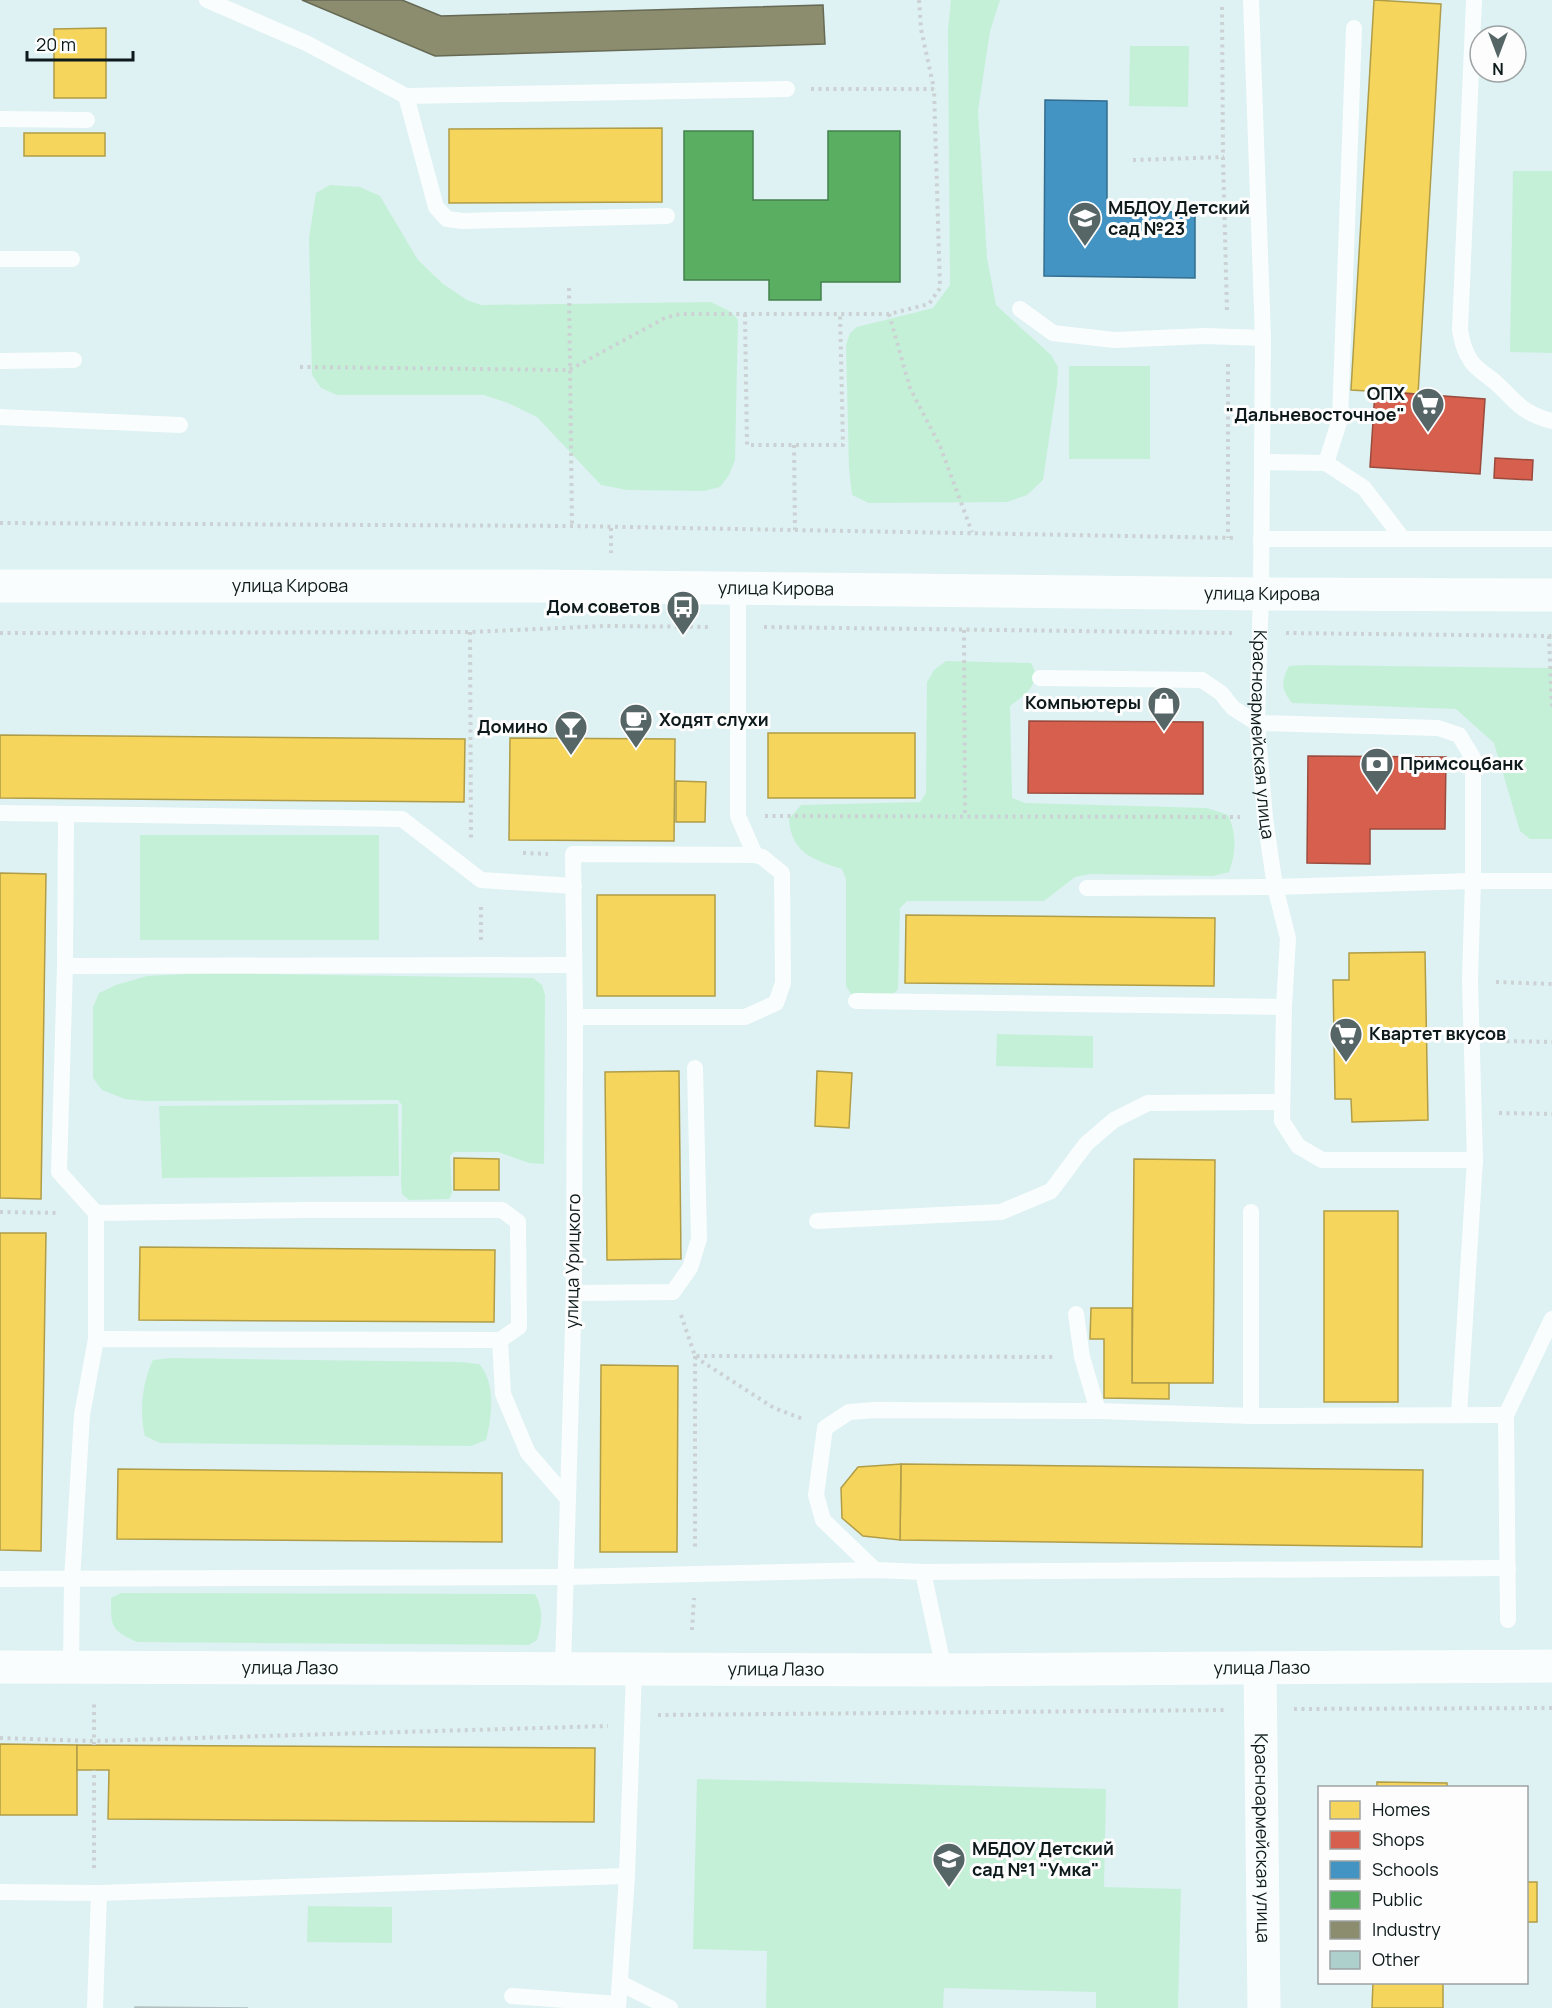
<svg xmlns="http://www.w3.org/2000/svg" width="1552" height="2008" font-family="Manrope,sans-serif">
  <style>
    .green { fill: #c5f0d8 }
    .homes { fill: #f6d55c; stroke: #b09d48; stroke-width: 1.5 }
    .shops { fill: #d6604d; stroke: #9a4b3e; stroke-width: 1.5 }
    .schools { fill: #4393c3; stroke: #336e90; stroke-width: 1.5 }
    .public { fill: #5aae61; stroke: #43814c; stroke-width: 1.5 }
    .industry { fill: #8c8c6e; stroke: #666a55; stroke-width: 1.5 }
    .building { fill: #aed0cc; stroke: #b1c0bf; stroke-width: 1.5 }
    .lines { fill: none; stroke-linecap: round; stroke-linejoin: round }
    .path { stroke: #ccd2d3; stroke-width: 4; stroke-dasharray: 3 4.5; stroke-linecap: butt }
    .service { stroke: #fafdfd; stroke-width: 16 }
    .minor { stroke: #fafdfd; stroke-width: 33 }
    .secondary { stroke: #fafdfd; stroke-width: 33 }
    .primary { stroke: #fafdfd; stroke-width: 33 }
    .labels { text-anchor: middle; stroke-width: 6; stroke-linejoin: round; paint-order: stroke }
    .poi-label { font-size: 18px; font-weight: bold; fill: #0d191a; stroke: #fdfdfd; text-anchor: start }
    .street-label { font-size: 18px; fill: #0d191a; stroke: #fdfdfd }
  </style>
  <rect width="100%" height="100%" fill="#def1f3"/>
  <g class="green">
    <path d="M951 0H1000L990 31 978 111 987 258 996 305 1051 355 1058 367 1057 385 1043 480 1027 495 1007 502 869 503 852 495 849 468 846 345 850 333 857 327 933 308 950 285 948 30Z"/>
    <path d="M1130 46H1189L1188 107 1129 106Z"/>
    <path d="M1513 171H1552V353L1510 352Z"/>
    <path d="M330 185 360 187 380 196 418 260 443 284 467 300 481 305 711 302 731 312 738 320 735 460 729 475 720 487 704 491 627 490 601 485 537 417 508 403 484 395H337L321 388 312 375 309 238 316 193Z"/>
    <rect x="1069" y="366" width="81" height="93"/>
    <path d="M946 661 1031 663C1043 683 1025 695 1010 706L1012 798 1025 803 1207 808 1228 815C1237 834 1236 853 1229 872L1213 876 1091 874 1075 877 1044 901H907L900 908 898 989 892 995 851 994 846 986V879L842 869C814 860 791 853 789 819L801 805 920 802 926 793 927 682 934 670Z"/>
    <path d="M1305 665 1552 668V839H1530L1520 831 1494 743 1456 709 1292 703C1281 690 1281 681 1289 666Z"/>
    <rect x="140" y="835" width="239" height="105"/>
    <path d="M205 973 533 978 542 985 545 995 544 1164 529 1163 498 1152H454L450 1156 452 1193 449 1199 409 1200 402 1194 401 1183 402 1105 398 1100 144 1101 125 1099 102 1090 93 1078V1007L99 993 116 985 147 976Z"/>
    <path d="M997 1034 1093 1036V1068L996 1066Z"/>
    <path d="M398 1104 399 1176 162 1178 159 1106Z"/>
    <path d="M172 1358 460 1362 479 1364C496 1382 492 1417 486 1440L471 1446 160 1443 145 1436C139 1412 142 1383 153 1360Z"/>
    <path d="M121 1593 535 1594C544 1612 542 1621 537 1640L529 1645 137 1642C110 1630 111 1626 111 1598Z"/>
    <path d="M697 1779 1106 1789 1104 1887 1181 1889 1178 2008H1096V1992L944 1988 943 2008H766L767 1951 693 1949Z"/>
    <path d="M308 1906 392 1907V1943L307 1942Z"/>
  </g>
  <g class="homes">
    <path d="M1374 0 1441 4 1418 394 1351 390Z"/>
    <path d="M106 28V98H54V29Z"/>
    <path d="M662 128V202L449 203V129Z"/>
    <rect x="24" y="133" width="81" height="23"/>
    <rect x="768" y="733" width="147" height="65"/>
    <path d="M0 735 465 739 464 802 0 798Z"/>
    <path d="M510 738 675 739 674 841 509 840Z"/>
    <path d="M676 781 706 782 705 822H676Z"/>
    <path d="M0 873 46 874 41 1199 0 1198Z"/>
    <rect x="597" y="895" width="118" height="101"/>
    <path d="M906 915 1215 918 1214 986 905 983Z"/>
    <path d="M1425 952 1428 1120 1352 1122 1351 1099H1335L1333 980H1349V953Z"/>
    <path d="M679 1071 681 1259 607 1260 605 1072Z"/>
    <path d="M817 1071 852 1073 849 1128 815 1126Z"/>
    <path d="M454 1158 499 1159V1190H454Z"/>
    <path d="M1134 1159 1215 1160 1213 1383H1132Z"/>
    <rect x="1324" y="1211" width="74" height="191"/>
    <path d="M0 1233H46L41 1551 0 1550Z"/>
    <path d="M140 1247 495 1250 494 1322 139 1320Z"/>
    <path d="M1091 1308H1132V1383H1169V1399L1104 1398V1339H1090Z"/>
    <path d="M601 1365 678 1366 677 1552H600Z"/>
    <path d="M901 1464 1423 1470 1422 1547 900 1540Z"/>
    <path d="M901 1464 900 1540 863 1536 842 1518 841 1488 858 1467Z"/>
    <path d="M118 1469 502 1473V1542L117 1539Z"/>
    <path d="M0 1744 77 1745V1815H0Z"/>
    <path d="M77 1745 595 1748 594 1822 108 1819 109 1770H77Z"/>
    <path d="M1377 1782 1447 1783V1788H1377Z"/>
    <rect x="1526" y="1882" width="11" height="40"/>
    <path d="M1373 1982H1443V2008H1372Z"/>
  </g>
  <g class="shops">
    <path d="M1375 391 1485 399 1480 474 1370 467Z"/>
    <path d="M1495 458 1533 460 1532 480 1494 478Z"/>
    <path d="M1029 721 1203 722V794L1028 793Z"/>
    <path d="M1308 756 1446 757 1445 829H1370V864L1307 863Z"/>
  </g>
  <path class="schools" d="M1045 100 1107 101V212H1195V278L1044 276Z"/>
  <path class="public" d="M684 131H753V200H828V131H900V282H821V300H769V280H684Z"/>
  <path class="industry" d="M302 0H402L441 16 823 5 825 44 435 56Z"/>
  <path class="building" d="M135 2007 248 2008H135Z"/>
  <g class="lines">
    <g class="path">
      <path d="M919 0 921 29 934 89"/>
      <path d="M1222 7 1223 158 1227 311"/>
      <path d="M1133 160 1224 157"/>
      <path d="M569 288 572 526"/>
      <path d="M745 314 747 445H843L840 313"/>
      <path d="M889 314 910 388 940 446 972 532"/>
      <path d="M1228 364V538"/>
      <path d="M300 367 569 370 665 318 680 314H889L929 304 940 288 934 89H811"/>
      <path d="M794 445 795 530"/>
      <path d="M0 523 572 526 1237 538"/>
      <path d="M611 528V553"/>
      <path d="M764 627 1233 633"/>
      <path d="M964 630 965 817"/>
      <path d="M470 632 471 840"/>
      <path d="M0 633 470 632 605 626 711 627"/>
      <path d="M1286 633 1552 636"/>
      <path d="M1549 636 1552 711"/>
      <path d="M765 816 1240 817"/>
      <path d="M523 853 548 854"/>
      <path d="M481 940V905"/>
      <path d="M1496 982 1552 984"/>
      <path d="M1499 1041 1552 1042"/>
      <path d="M1499 1113 1552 1114"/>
      <path d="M0 1212 60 1213"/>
      <path d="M681 1315 695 1356 1055 1357"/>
      <path d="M695 1356V1549"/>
      <path d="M695 1357 774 1408 803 1419"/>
      <path d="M692 1630 694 1598"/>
      <path d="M1294 1709 1552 1708"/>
      <path d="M658 1715 1226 1710"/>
      <path d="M0 1738 94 1741 608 1726"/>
      <path d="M94 1745V1700"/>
      <path d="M94 1868V1770"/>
    </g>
    <g class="service">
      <path d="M207 0 306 43 406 96 436 207 447 219 463 221 667 216"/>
      <path id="s1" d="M1251 0 1263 338 1261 594 1257 723 1265 818 1275 887 1288 938 1284 1007 1282 1121 1298 1146 1322 1160H1475"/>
      <path d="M1474 0 1460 330C1462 341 1464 351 1471 361 1476 369 1487 375 1495 382 1517 402 1521 413 1552 421"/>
      <path d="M406 96 787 89"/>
      <path d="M0 119 87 120"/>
      <path d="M0 259H72"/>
      <path d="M1020 309 1053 333 1114 340 1204 336 1263 338"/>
      <path d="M0 361 74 360"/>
      <path d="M0 417 180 425"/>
      <path d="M1262 462 1326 463 1364 488 1403 539"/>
      <path d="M1326 463 1340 419 1354 28"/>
      <path d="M1261 539H1552"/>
      <path d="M738 589V816L755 855"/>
      <path d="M1040 678 1202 680 1221 693 1233 708 1257 723 1438 728 1459 735 1473 758V881L1275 887 1087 888"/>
      <path d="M0 813 402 819 481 880 574 886"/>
      <path d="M66 814 65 966 59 1172 96 1213 307 1210H502L518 1222 519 1327 500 1340 96 1339 82 1415 72 1580 71 1668"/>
      <path d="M65 966 573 965"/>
      <path d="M856 1001 1284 1007"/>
      <path d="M1251 1212V1416"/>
      <path d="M96 1213V1339"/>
      <path d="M817 1221 1001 1212 1051 1191 1086 1144 1114 1120 1148 1103 1282 1102"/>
      <path d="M574 1293 673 1292 690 1268 699 1239 695 1068"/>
      <path d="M1076 1314 1082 1357 1098 1411"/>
      <path d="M500 1340 503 1394 528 1453 567 1498"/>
      <path d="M1459 1415 1475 1160 1470 980 1473 881H1552"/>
      <path d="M875 1570 823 1520 816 1495 825 1428 849 1412 875 1410 1098 1411 1251 1416 1506 1415"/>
      <path d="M923 1572 944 1670"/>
      <path d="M0 1579 565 1577 875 1570 923 1572 1508 1568"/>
      <path d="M1508 1620 1506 1415 1552 1319"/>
      <path d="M563 1668 574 1293 575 1017 573 854 755 855 762 857 782 873 783 983 776 1003 745 1017H575"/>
      <path d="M0 1892 99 1893 627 1876"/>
      <path d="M620 1983 670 2008"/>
      <path d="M512 1996 618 2004"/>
      <path d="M95 2008 99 1893"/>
      <path d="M618 2008 627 1876 634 1670"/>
    </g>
    <path class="minor" id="s2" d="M1260 1668 1264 2008"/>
    <path class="secondary" id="s3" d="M0 1667 944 1670 1552 1666"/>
    <path class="primary" id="s4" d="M0 586H534L1261 594 1552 595"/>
  </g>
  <defs>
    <symbol id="school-pin" viewBox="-11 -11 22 30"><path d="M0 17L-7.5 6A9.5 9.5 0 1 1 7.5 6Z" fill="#566566" stroke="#fdfdfd"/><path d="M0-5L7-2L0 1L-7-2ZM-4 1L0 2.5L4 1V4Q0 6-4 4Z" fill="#fff"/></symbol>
    <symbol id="supermarket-pin" viewBox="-11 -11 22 30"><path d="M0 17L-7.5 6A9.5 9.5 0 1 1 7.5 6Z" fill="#566566" stroke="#fdfdfd"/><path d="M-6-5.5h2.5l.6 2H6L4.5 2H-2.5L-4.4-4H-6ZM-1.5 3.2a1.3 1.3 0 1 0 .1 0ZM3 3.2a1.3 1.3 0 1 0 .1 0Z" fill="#fff"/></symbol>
    <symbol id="bus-pin" viewBox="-11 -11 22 30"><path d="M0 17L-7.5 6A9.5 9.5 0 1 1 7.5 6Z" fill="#566566" stroke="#fdfdfd"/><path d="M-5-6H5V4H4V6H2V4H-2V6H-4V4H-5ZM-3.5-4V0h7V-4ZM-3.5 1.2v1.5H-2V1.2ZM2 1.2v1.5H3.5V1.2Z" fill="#fff"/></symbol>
    <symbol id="shop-pin" viewBox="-11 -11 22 30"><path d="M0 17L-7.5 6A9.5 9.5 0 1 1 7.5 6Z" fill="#566566" stroke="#fdfdfd"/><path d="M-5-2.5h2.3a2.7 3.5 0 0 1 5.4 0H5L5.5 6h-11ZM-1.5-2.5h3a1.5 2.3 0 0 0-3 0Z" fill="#fff"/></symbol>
    <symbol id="cafe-pin" viewBox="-11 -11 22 30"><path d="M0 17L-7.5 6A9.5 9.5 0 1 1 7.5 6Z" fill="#566566" stroke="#fdfdfd"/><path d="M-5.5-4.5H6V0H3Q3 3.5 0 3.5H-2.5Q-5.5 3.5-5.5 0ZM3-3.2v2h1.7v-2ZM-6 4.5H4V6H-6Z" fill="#fff"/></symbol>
    <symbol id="bar-pin" viewBox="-11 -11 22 30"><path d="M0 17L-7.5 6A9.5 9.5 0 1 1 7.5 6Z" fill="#566566" stroke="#fdfdfd"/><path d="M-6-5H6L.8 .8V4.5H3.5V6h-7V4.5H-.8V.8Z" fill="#fff"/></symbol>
    <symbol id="bank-pin" viewBox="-11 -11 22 30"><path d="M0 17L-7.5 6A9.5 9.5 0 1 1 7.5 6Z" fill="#566566" stroke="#fdfdfd"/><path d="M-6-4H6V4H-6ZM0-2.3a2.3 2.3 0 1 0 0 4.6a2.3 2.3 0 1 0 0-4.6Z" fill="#fff"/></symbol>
  </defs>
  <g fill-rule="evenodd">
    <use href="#school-pin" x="1066" y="199" width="38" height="52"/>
    <use href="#supermarket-pin" x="1409" y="385" width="38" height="52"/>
    <use href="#bus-pin" x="664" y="588" width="38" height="52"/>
    <use href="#shop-pin" x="1145" y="684" width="38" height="52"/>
    <use href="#cafe-pin" x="617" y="701" width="38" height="52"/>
    <use href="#bar-pin" x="552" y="708" width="38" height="52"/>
    <use href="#bank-pin" x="1358" y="745" width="38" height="52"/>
    <use href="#supermarket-pin" x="1327" y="1015" width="38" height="52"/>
    <use href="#school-pin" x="930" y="1840" width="38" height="52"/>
  </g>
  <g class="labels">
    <g class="poi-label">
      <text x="1108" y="214">МБДОУ Детский<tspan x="1108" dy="21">сад №23</tspan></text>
      <text x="1405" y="400" text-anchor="end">ОПХ<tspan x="1405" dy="21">"Дальневосточное"</tspan></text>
      <text x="660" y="613" text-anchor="end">Дом советов</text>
      <text x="1141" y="709" text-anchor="end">Компьютеры</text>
      <text x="659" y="726">Ходят слухи</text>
      <text x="548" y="733" text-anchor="end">Домино</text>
      <text x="1400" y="770">Примсоцбанк</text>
      <text x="1369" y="1040">Квартет вкусов</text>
      <text x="972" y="1855">МБДОУ Детский<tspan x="972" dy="21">сад №1 "Умка"</tspan></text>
    </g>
    <g class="street-label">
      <text dy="6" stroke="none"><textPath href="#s4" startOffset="290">улица Кирова</textPath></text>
      <text dy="6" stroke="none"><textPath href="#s4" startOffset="776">улица Кирова</textPath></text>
      <text dy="6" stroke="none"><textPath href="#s4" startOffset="1262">улица Кирова</textPath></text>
      <text dy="6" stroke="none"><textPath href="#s1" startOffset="735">Красноармейская улица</textPath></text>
      <text transform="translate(573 1261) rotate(-89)" y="6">улица Урицкого</text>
      <text dy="6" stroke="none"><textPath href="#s3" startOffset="290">улица Лазо</textPath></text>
      <text dy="6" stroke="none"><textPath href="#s3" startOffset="1262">улица Лазо</textPath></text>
      <text dy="6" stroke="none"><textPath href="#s3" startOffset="776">улица Лазо</textPath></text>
      <text dy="6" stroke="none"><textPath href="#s2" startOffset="170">Красноармейская улица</textPath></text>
    </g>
  </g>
  <rect x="1318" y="1786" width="210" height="198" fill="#fdfdfd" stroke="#9da2a2" stroke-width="1.5"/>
  <rect x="1330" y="1801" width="30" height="18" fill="#f6d55c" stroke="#9da2a2" stroke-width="1.5"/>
  <text x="1372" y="1816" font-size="18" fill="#0d191a">Homes</text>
  <rect x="1330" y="1831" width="30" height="18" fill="#d6604d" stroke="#9da2a2" stroke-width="1.5"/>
  <text x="1372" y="1846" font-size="18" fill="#0d191a">Shops</text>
  <rect x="1330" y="1861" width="30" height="18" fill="#4393c3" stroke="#9da2a2" stroke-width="1.5"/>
  <text x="1372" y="1876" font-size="18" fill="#0d191a">Schools</text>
  <rect x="1330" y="1891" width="30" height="18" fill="#5aae61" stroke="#9da2a2" stroke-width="1.5"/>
  <text x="1372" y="1906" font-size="18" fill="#0d191a">Public</text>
  <rect x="1330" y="1921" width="30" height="18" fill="#8c8c6e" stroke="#9da2a2" stroke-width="1.5"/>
  <text x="1372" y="1936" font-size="18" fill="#0d191a">Industry</text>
  <rect x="1330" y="1951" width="30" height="18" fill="#aed0cc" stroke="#9da2a2" stroke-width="1.5"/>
  <text x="1372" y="1966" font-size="18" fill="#0d191a">Other</text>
  <g transform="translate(1498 54) rotate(180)"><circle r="28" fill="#fdfdfd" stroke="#9da2a2" stroke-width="1.5"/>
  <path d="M0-4.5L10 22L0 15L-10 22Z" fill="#566566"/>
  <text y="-9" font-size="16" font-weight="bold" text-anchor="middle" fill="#0d191a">N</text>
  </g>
  <path d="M27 51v9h106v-9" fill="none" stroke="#0d191a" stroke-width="3"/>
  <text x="36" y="51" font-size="18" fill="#0d191a" stroke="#fdfdfd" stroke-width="4.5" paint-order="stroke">20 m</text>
</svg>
